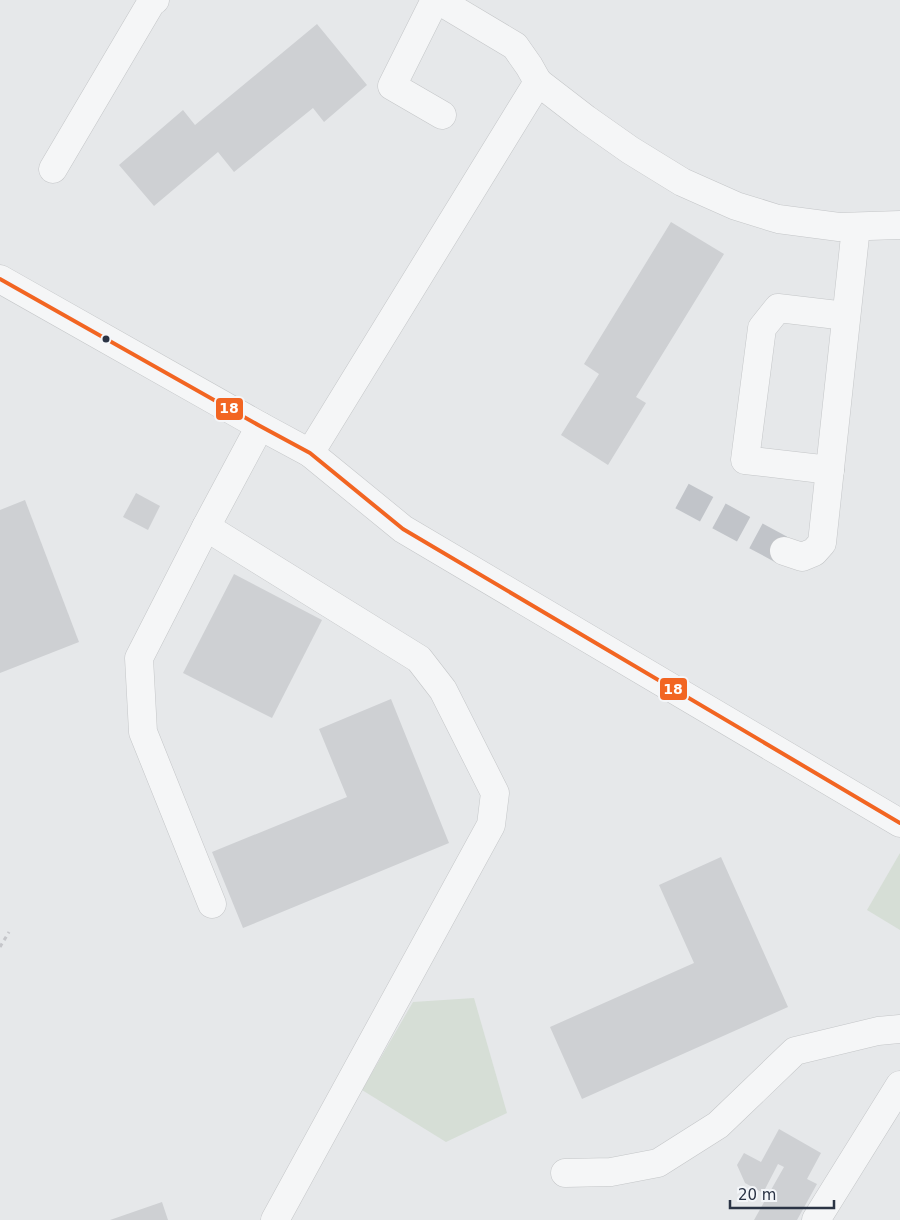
<svg xmlns="http://www.w3.org/2000/svg" width="900" height="1220" font-family="'DejaVu Sans',sans-serif">
  <style>
    .green { fill: #d6ded6 }
    .building { fill: #ced0d3 }
    .lines { fill: none; stroke-linecap: round; stroke-linejoin: round }
    .minor-tunnel { stroke: #c1c4c9; stroke-width: 28; stroke-dasharray: 28 14; stroke-linecap: butt }
    .minor-casing { stroke: #c4c6c8; stroke-width: 29 }
    .path { stroke: #c5c6ca; stroke-width: 3; stroke-dasharray: 4 4; stroke-linecap: butt }
    .minor { stroke: #f5f6f7; stroke-width: 28 }
    .bus-1-casing { stroke: #f4f6f9; stroke-width: 8 }
    .bus-1 { stroke: #f26522; stroke-width: 4 }
    .bus-dot { fill: #2b3445; stroke: #f4f6f9; stroke-width: 2 }
    .line-badge { stroke: #f4f6f9; stroke-width: 2 }
    .badge-label { font-size: 14px; text-anchor: middle; font-weight: bold; fill: #fff }
  </style>
  <rect width="100%" height="100%" fill="#e6e8ea"/>
  <g class="green">
    <path d="M900 853V930L867 910Z"/>
    <path d="M474 998 507 1113 446 1142 362 1090 413 1002Z"/>
  </g>
  <g class="building">
    <path d="M317 24 367 85 324 122 313 108 234 172 218 152 154 206 119 165 183 110 195 125Z"/>
    <path d="M671 222 724 254 636 397 646 403 608 465 561 435 599 374 584 364Z"/>
    <path d="M136 493 160 506 148 530 123 517Z"/>
    <path d="M25 500 79 642 0 673V510Z"/>
    <path d="M234 574 322 620 272 718 183 673Z"/>
    <path d="M391 699 449 843 243 928 212 852 347 797 319 729Z"/>
    <path d="M721 857 788 1007 582 1099 550 1027 694 963 659 885Z"/>
    <path d="M779 1129 821 1153 807 1179 817 1184 797 1220H754L784 1167 778 1164 763 1193 745 1183 737 1165 744 1153 761 1162Z"/>
    <path d="M162 1202 168 1220H110Z"/>
  </g>
  <g class="lines">
    <path class="minor-tunnel" d="M682 496 784 551"/>
    <defs>
      <g id="minor">
        <path d="M435 0 392 86 442 115"/>
        <path d="M538 82 586 119 630 150 682 182 736 206 778 219 839 227 900 225"/>
        <path d="M53 169 151 3 155 0"/>
        <path d="M0 279 260 426 310 453 403 529 900 823"/>
        <path d="M310 453 538 82 529 66 515 46 438 0"/>
        <path d="M830 470 745 460 762 328 778 308 846 316"/>
        <path d="M206 527 419 659 443 690 495 793 491 825 275 1220"/>
        <path d="M784 551 802 557 814 552 822 543 856 227"/>
        <path d="M212 904 143 732 139 658 206 527 260 426"/>
        <path d="M565 1173 611 1172 658 1163 718 1125 795 1051 878 1031 900 1029"/>
        <path d="M816 1220 900 1085"/>
      </g>
    </defs>
    <use href="#minor" class="minor-casing"/>
    <path class="path" d="M0 947 9 932"/>
    <use href="#minor" class="minor"/>
    <defs>
      <path id="bus-1" d="M0 279 260 426 310 453 403 529 900 823"/>
    </defs>
    <use href="#bus-1" class="bus-1-casing"/>
    <use href="#bus-1" class="bus-1"/>
  </g>
  <circle class="bus-dot" cx="106" cy="339" r="4.5"/>
  <g class="line-badge">
    <rect x="215" y="397" width="29" height="24" rx="5" fill="#f26522"/>
    <rect x="659" y="677" width="29" height="24" rx="5" fill="#f26522"/>
  </g>
  <g class="badge-label">
    <text x="229" y="413">18</text>
    <text x="673" y="694">18</text>
  </g>
  <path d="M730 1200v8h104v-8" fill="none" stroke="#2b3445" stroke-width="2.5"/>
  <text x="738" y="1200" font-size="15" fill="#2b3445" stroke="#f4f6f9" stroke-width="4" paint-order="stroke">20 m</text>
</svg>
